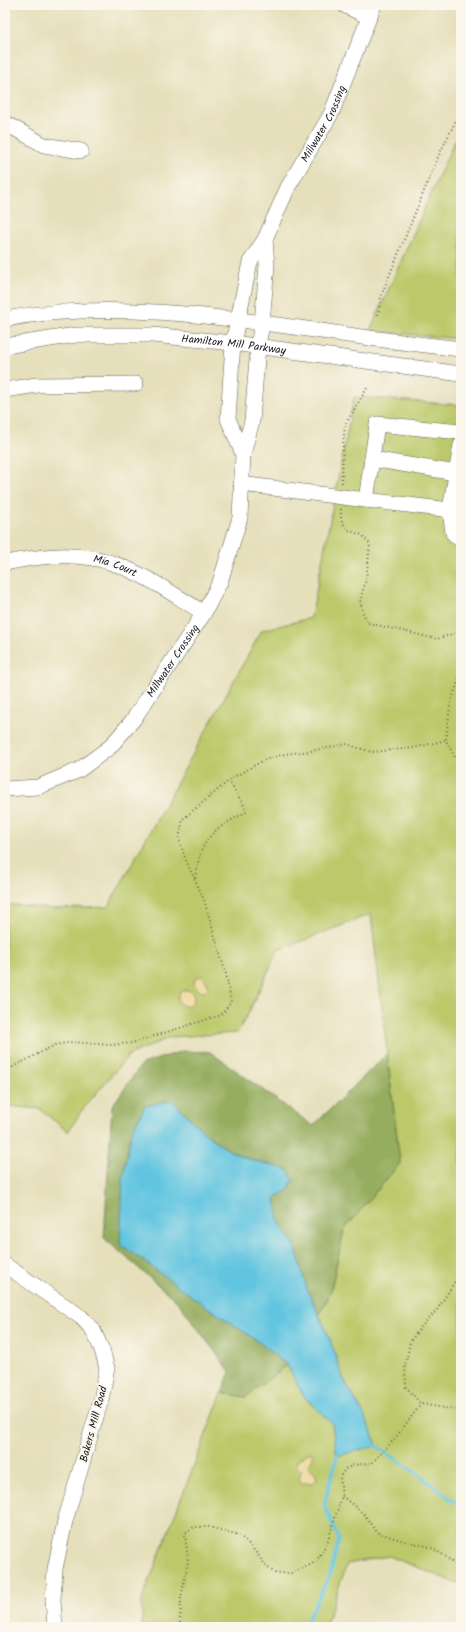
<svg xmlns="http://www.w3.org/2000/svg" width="466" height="1632" font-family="Kalam,sans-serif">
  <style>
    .green { fill: #bcc96b; stroke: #6c7244 }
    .forest { fill: #95ad5f; stroke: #58643e }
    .sand { fill: #eeda9e; stroke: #857b5d }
    .water { fill: #62c5e0; stroke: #3f707e }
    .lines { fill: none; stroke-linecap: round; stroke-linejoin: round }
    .stream { stroke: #62c5e0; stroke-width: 3.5 }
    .minor-casing { stroke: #636054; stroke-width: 16 }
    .path { stroke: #636054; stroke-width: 2; stroke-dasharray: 1 3; stroke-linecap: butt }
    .minor { stroke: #fff; stroke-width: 15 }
    .labels { text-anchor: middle; stroke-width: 4; stroke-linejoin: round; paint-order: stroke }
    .street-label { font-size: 11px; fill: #1c1c1c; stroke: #fbf7ec }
  </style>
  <rect width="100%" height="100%" fill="#fbf7ec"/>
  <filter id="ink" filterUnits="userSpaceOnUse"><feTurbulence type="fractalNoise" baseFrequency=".025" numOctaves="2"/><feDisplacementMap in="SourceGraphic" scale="8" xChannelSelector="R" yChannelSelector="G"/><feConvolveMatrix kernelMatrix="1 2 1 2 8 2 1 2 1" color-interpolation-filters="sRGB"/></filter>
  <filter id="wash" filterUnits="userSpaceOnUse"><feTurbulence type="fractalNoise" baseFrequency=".012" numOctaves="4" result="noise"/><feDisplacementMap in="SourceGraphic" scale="16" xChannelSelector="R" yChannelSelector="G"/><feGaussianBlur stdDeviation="0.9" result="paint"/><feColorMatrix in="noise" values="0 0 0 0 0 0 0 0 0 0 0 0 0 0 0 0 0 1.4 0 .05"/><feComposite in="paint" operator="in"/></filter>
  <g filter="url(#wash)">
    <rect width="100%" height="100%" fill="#e6dfbb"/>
    <g class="green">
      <path d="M461 132V339L370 331 453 144Z"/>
      <path d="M354 397 461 405V1585L389 1556 347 1564 325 1627H142V1599L222 1393 246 1397 287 1365 304 1397 332 1423 337 1456 377 1445 364 1415 343 1378 330 1339 319 1314 330 1294 344 1230 400 1163 371 914 278 950 249 1012 237 1033 171 1037 129 1055 82 1110 68 1132 40 1109 5 1106V904L54 909 108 907 262 630 311 618Z"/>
    </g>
    <path class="forest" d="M183 1051 210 1052 313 1126 387 1054 400 1163 344 1230 330 1294 319 1314 307 1289 295 1245 280 1224 275 1198 288 1190 293 1180 288 1170C273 1165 256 1162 241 1156 213 1144 193 1122 172 1100L145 1106 131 1133 123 1178 204 1305 259 1342 287 1365 246 1397 222 1393 230 1372 179 1303 104 1238 112 1106 142 1064Z"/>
    <g class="sand">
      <path d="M202 976C206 980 207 983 208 988L204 992 198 991 194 984 195 978Z"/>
      <circle cx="186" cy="998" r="8"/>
      <path d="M307 1453H311L313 1456 312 1460 308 1467 315 1472 317 1480 311 1483H302L299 1479 301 1472 296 1465 298 1460Z"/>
    </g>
    <path class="water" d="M172 1100C193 1122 213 1144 241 1156 256 1162 273 1165 288 1170L293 1180 288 1190 275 1198 280 1224 295 1245 307 1289 330 1339 343 1378 364 1415 377 1445 376 1446 337 1456 332 1423 304 1397 287 1365 259 1342 204 1305 120 1244 123 1178 131 1133 145 1106Z"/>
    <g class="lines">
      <g class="stream">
        <path d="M376 1446 421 1476 453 1501 461 1506"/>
        <path d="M304 1627 331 1572 339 1539 324 1505 337 1456"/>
      </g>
    </g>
  </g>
  <g filter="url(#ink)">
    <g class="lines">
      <defs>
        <g id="minor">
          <path d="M344 5 369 17"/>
          <path d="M5 123 44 145 81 151"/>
          <path d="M5 319C112 300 222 317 328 332 372 339 417 344 461 349"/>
          <path id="s1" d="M5 346 76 335H152L233 343 461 374"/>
          <path d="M5 390 37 385 136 384"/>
          <path d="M461 445 450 510 453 533 461 540"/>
          <path id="s2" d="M243 454 228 419 233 343 250 262 265 239 288 187 331 114 374 5"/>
          <path d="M372 459 456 473"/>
          <path d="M241 484 366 500"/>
          <path d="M450 510 366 500 377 424 461 432"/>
          <path id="s3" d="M5 563C40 556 77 551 112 563 145 574 174 595 204 613"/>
          <path id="s4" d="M5 789 38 787 79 770 110 747 133 720 204 613 220 582 240 518 243 454 252 421 258 346 262 323 267 265 265 239"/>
          <path d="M5 1265 81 1317 93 1330 102 1350 107 1368 101 1400 65 1521 55 1569 53 1600 55 1627"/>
        </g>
      </defs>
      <use href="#minor" class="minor-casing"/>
      <g class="path">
        <path d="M378 315 381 296 438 157 461 110"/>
        <path d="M342 483 343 445 345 425 367 388"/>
        <path d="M341 509V520L348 530 362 535 370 544 366 580 360 600 363 613 368 623 437 639 461 631"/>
        <path d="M461 672 450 706 446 740 461 769"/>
        <path d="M458 808 461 794"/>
        <path d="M195 878C202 836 210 832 246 812L245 807 229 781"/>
        <path d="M5 1071 55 1045 72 1042 111 1045 132 1043 221 1015 231 1002 226 974 204 900 185 858 179 839 183 819 232 778 264 760 285 754 311 751 346 744 372 752 413 748 446 740"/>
        <path d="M461 1272 437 1310 420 1328 410 1342 405 1367 406 1387 421 1404 461 1411"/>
        <path d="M342 1496 364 1514 376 1532 404 1541 430 1547 445 1556 461 1569"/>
        <path d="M180 1627 181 1598 188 1561 185 1533 194 1527H209L239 1535 250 1545 267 1567 275 1573H292L316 1562 327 1543 342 1496 340 1477 345 1469 354 1465 372 1463 396 1437 421 1404"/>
      </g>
      <use href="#minor" class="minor"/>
    </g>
  </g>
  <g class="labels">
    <g class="street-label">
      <text dy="4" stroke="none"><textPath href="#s2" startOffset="354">Millwater Crossing</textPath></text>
      <text dy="4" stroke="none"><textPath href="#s1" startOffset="230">Hamilton Mill Parkway</textPath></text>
      <text dy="4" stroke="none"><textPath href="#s3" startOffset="112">Mia Court</textPath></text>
      <text dy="4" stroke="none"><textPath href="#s4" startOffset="223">Millwater Crossing</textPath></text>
      <text transform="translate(93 1424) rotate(-75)" y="4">Bakers Mill Road</text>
    </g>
  </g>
  <rect width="466" height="1632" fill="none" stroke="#fbf7ec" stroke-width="20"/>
</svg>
